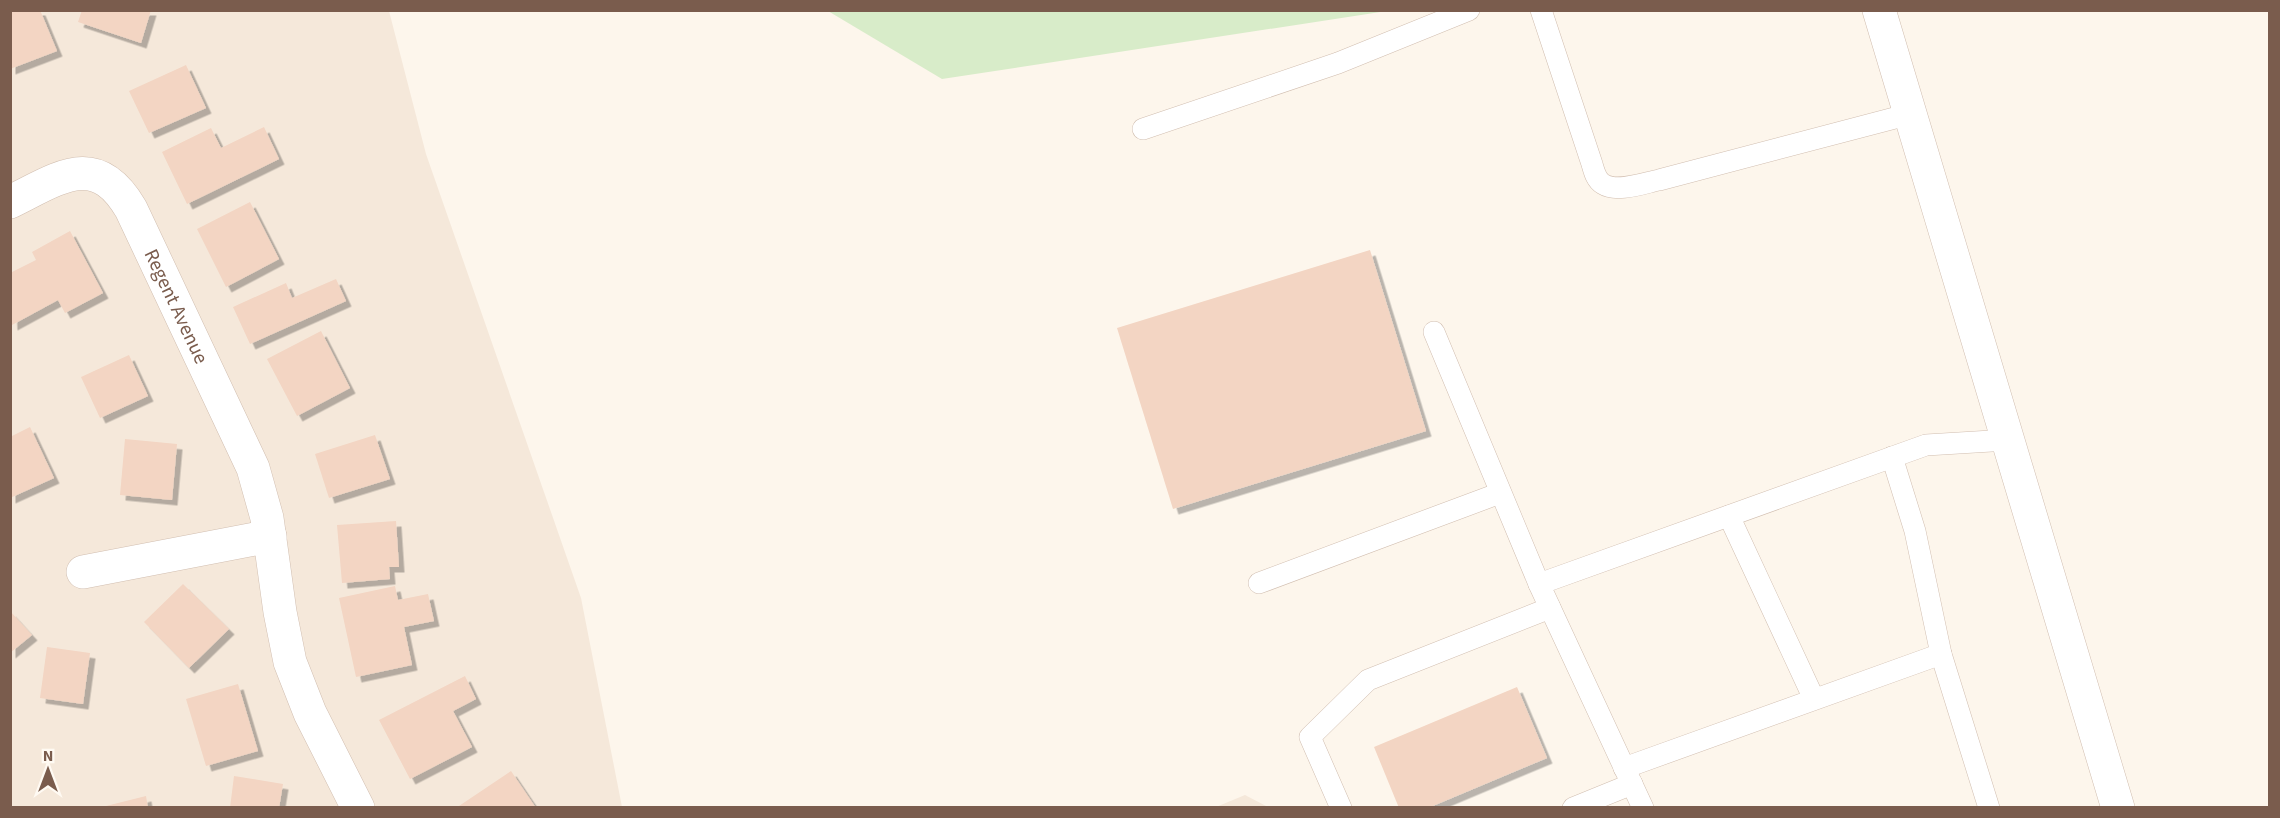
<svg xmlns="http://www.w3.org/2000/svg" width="2280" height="818" font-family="'Source Sans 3',sans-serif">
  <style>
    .residential { fill: #f5e8da }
    .green { fill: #d8ecc9 }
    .building { fill: #f3d5c3; filter: url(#shadow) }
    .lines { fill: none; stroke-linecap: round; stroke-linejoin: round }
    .lane-casing { stroke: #d1beb0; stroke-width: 22 }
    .street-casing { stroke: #d1beb0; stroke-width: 34 }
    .lane { stroke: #fff; stroke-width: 21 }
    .street { stroke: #fff; stroke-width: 33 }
    .labels { text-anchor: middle; stroke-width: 4.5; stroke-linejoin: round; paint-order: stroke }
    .street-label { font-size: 20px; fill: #7a5c4d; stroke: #fffaf3 }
  </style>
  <defs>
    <filter id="shadow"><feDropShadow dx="5.5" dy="5.5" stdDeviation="0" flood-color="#0004"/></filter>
  </defs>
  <rect width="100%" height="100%" fill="#fdf6ec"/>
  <g class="residential">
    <path d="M10 11H389L426 154 581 598 622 807H11Z"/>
    <path d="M1245 795 1268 807H1216Z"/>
  </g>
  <path class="green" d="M828 11H1387L942 79Z"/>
  <g class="building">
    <path d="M10 10H40L57 51 10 69Z"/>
    <path d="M82 10H151L141 43 78 22Z"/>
    <path d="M186 65 206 108 149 133 129 91Z"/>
    <path d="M264 127 279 159 187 204 162 152 211 128 221 148Z"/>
    <path d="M250 202 279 259 226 287 197 229Z"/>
    <path d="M70 231 103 293 65 313 58 300 12 325 10 273 36 260 32 252Z"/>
    <path d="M1370 250 1426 431 1173 509 1117 328Z"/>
    <path d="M336 279 346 301 250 344 233 307 286 283 292 298Z"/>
    <path d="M321 331 350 388 297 416 267 359Z"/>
    <path d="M129 355 148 396 100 418 81 377Z"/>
    <path d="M30 427 54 478 10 498V437Z"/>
    <path d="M375 435 390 479 329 498 315 454Z"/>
    <path d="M125 439 177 444 172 500 120 495Z"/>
    <path d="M396 521 399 567H389L390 579 342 583 337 525Z"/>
    <path d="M183 584 229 629 189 668 144 622Z"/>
    <path d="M395 586 398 600 428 594 434 621 404 627 412 665 356 677 339 598Z"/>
    <path d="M10 611 32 635 10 653Z"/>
    <path d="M47 647 90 653 83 704 40 698Z"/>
    <path d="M465 676 476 699 453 711 472 747 410 779 379 720Z"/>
    <path d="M238 684 258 751 206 766 186 699Z"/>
    <path d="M1517 687 1547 758 1428 808H1399L1374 747Z"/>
    <path d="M511 771 536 808H456Z"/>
    <path d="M234 776 283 784 279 808H230Z"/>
    <path d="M146 796 148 808H102V807Z"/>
  </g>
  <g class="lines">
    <defs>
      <g id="lane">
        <path d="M1541 10 1592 164C1594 171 1596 180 1603 184 1617 193 1644 183 1659 180L1910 114"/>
        <path d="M1143 129 1338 63 1469 10"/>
        <path d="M1434 332 1539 584"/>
        <path d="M1892 457 1915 531 1941 654 1989 808"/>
        <path d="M1729 516 1814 699"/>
        <path d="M1259 583 1500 493"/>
        <path d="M1624 768 1941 654"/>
        <path d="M1341 808 1310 737 1368 680 1550 608"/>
        <path d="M1573 808 1632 784"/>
        <path d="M1643 808 1539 584 1926 445 2008 440"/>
      </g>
      <g id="street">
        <path d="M1879 10 2118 808"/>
        <path id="s1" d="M10 202C59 178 96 149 131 209L253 468 267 518 280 612 290 662 310 713 358 808"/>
        <path d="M83 572 270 536"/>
      </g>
    </defs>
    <use href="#lane" class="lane-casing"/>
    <use href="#street" class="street-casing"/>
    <use href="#lane" class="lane"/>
    <use href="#street" class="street"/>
  </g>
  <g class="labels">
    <g class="street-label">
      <text dy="7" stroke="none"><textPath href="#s1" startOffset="249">Regent Avenue</textPath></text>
    </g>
  </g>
  <rect width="2280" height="818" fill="none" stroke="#7a5c4d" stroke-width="24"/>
  <g transform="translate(48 770)" stroke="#fffaf3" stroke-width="4.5" paint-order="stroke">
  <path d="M0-4.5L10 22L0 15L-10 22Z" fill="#7a5c4d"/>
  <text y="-9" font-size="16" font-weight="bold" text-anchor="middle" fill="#7a5c4d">N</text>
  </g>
</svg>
